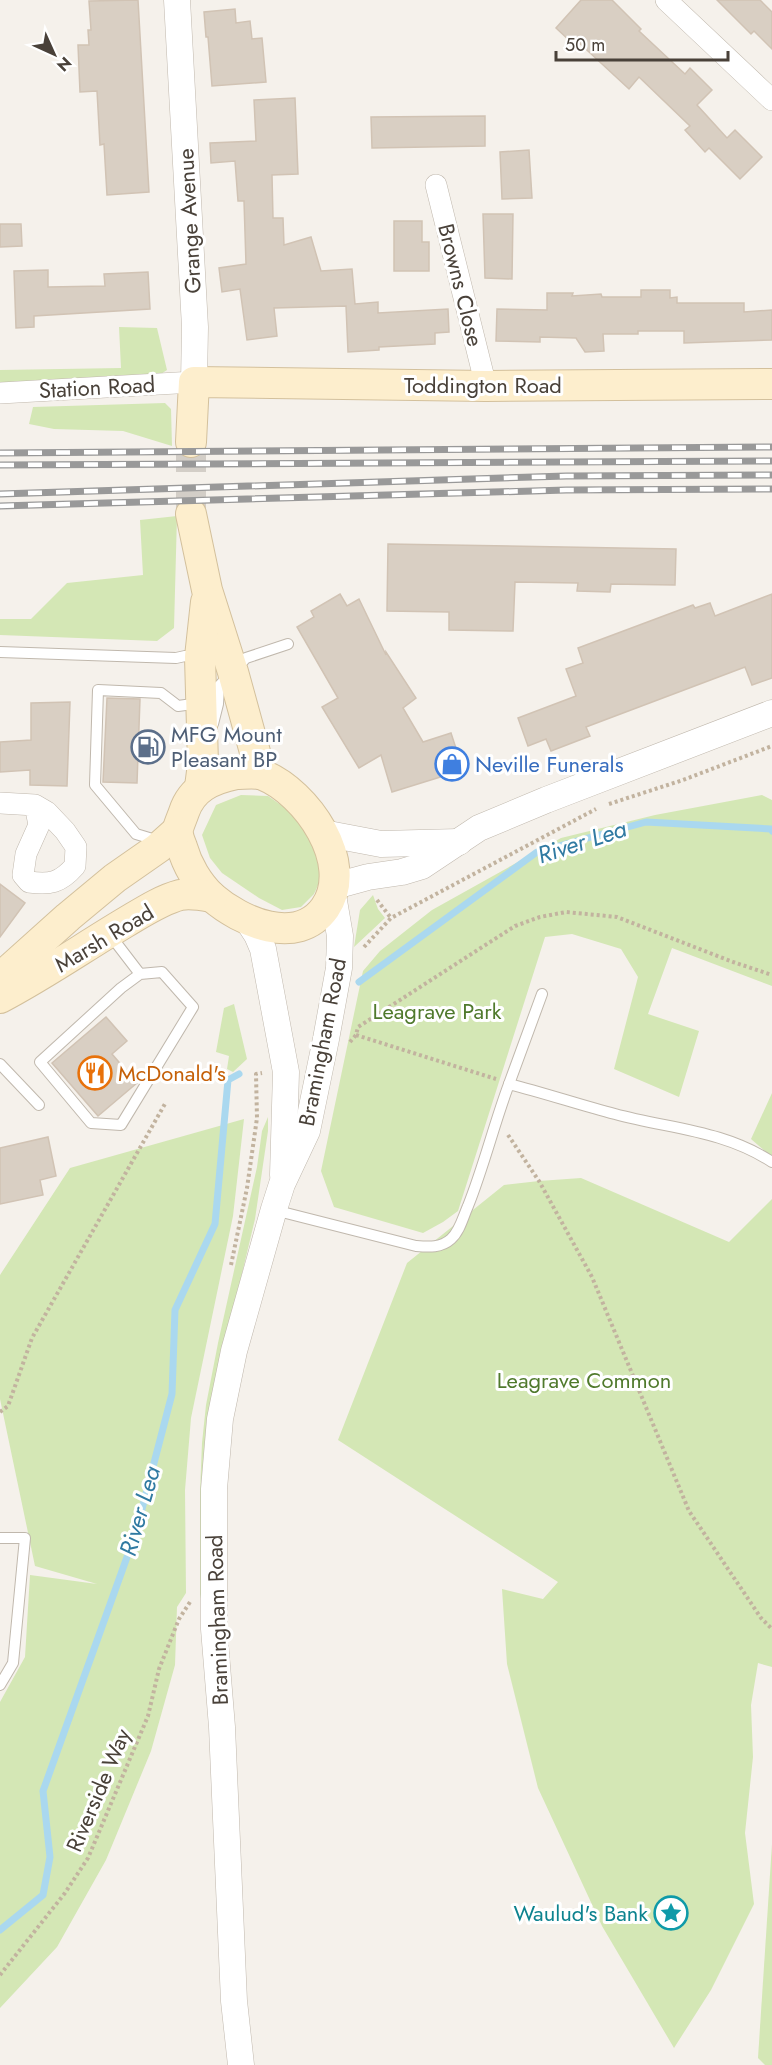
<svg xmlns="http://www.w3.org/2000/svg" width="772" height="2065" font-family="Jost,sans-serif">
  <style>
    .green { fill: #d4e7b5 }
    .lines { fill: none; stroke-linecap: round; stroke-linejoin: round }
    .stream { stroke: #aad8ef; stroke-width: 7 }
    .building { fill: #d9cfc3; stroke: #d1c3b4; stroke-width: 1.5 }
    .secondary-tunnel { stroke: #d3cec7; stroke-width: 30; stroke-dasharray: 30 15; stroke-linecap: butt }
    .service-casing { stroke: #c0b8ad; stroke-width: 12 }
    .minor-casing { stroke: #c0b8ad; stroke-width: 22 }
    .tertiary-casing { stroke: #c0b8ad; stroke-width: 27 }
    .secondary-casing { stroke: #d3c09c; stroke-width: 32 }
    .path { stroke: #c2b39f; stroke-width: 4; stroke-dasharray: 3 3; stroke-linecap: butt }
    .service { stroke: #fff; stroke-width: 10 }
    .minor { stroke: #fff; stroke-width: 21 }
    .tertiary { stroke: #fff; stroke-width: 26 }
    .secondary { stroke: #fdeecd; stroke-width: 30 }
    .rail-casing { stroke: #999; stroke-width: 7 }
    .rail { stroke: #fff; stroke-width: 4.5; stroke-dasharray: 14; stroke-linecap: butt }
    .labels { text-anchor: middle; stroke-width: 6; stroke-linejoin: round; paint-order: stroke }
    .street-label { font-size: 22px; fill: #494139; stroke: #fff }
    .service-label { font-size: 22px; fill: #4e5e75; stroke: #fff; text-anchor: start }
    .shop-label { font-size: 22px; fill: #366cbe; stroke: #fff; text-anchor: start }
    .park-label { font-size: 22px; fill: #507a2d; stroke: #fff }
    .food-label { font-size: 22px; fill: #c56008; stroke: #fff; text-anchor: start }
    .culture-label { font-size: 22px; fill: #0d838f; stroke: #fff; text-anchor: end }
    .water-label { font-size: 24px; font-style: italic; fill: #307aa2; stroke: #fff }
  </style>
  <rect width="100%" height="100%" fill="#f5f1eb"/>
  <g class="green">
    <path d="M119 327 157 328 167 370 150 381 0 383V370L121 368Z"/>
    <path d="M165 403 171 409 172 446 123 431 54 429 29 424 33 407Z"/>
    <path d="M177 516 174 628 157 641 0 635V619H31L67 583 143 575 140 520Z"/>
    <path d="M241 795 268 796 291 812 314 837 323 874 314 894 301 907 282 910 259 898 222 873 210 858 202 835 216 805Z"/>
    <path d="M762 795 772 800V986L672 948 648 1014 699 1031 679 1097 614 1069 638 977 621 949 572 934 545 937 458 1211 443 1222 423 1233 334 1207 321 1171 363 971 380 951 432 910 561 838 655 815Z"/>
    <path d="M373 895 378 909 385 918 354 947 360 910Z"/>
    <path d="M234 1004 247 1059 233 1072 227 1069 229 1056 216 1052 224 1008Z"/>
    <path d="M772 1093V1157L751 1139Z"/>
    <path d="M268 1117V1131L255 1219 225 1345 203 1608 200 1594V1492L202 1443 206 1405 218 1343 257 1167 262 1131Z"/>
    <path d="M244 1119 233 1216 191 1418 185 1490 186 1593 177 1607 175 1665 151 1751 106 1860 57 1947 0 2008V1702L25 1657 30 1575 97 1584 35 1566 0 1399V1275L70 1168Z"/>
    <path d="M581 1178 729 1242 772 1199V1667L758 1663 751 1705 753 1757 745 1833 754 1904 711 1990 674 2048 602 1926 538 1788 507 1664 502 1589 543 1599 558 1582 338 1440 407 1263 504 1185 539 1181Z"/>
    <path d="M772 1844V2065H765L758 2058Z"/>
  </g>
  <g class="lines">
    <g class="stream">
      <path d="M359 982 537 852 646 822 771 829 772 831"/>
      <path d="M0 1930 43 1895 50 1857 43 1791 136 1532 172 1394 175 1310 215 1224 228 1080 239 1074"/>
    </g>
  </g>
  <g class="building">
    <path d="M138 0 149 192 107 195 104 144 100 145 97 91 80 92 78 45H89L88 30H91L89 1Z"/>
    <path d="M581 0H612L641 29 639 31 685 74 690 68 712 90 697 105 727 138 735 130 762 157 740 179 709 148 705 152 685 130 690 126 639 77 629 89 575 39 572 43 556 28Z"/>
    <path d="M717 0H760L772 12V49L754 31 751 34Z"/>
    <path d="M235 9 236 23 250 21 252 39 262 38 266 82 212 86 208 37H206L204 12Z"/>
    <path d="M295 98 298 174 272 175 273 218H283L284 245 311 237 321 271 352 269 355 304 378 302V313L448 309 449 332 435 333V344L379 347V350L348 352 346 306 274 308 277 336 247 340 240 289 222 292 219 268 246 264 244 201H238L235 161 211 163 210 143 256 141 254 100Z"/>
    <path d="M485 116V146L372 148 371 117Z"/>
    <path d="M529 150 532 198 502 199 500 152Z"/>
    <path d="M483 214H513L512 279 485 278Z"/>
    <path d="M394 221H422V242H429V271H394Z"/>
    <path d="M0 224H21L22 246 0 247Z"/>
    <path d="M48 270V287L105 286 104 274 148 272 150 309 34 316V327L16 328 14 271Z"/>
    <path d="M641 290H670V298L677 297V303H744V312L772 310V340L684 343V331H638V334H603L604 351 585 352 576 338 540 337V342L496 341 497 309 547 310V293H573L572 296 601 294 602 297H641Z"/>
    <path d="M388 544 676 549 675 585 611 584 610 592 577 591 578 583 515 582 513 631 449 630V612L387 611Z"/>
    <path d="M340 594 347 606 359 599 386 655V652L416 698 403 708 423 742 451 733 463 770 392 792 381 755 359 768 322 707 338 698 297 627 314 617 311 611Z"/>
    <path d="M772 594V678L752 685 745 667 586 727 590 736 551 751 546 739 528 746 518 718 576 696 566 669 583 663 578 648 693 605 695 608 710 603 715 616Z"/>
    <path d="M107 698 140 699 137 783 103 782Z"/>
    <path d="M70 702 67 786 30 785V770L0 772V742L31 740V703Z"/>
    <path d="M0 884 25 903 0 937Z"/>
    <path d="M106 1017 127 1041 112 1054 137 1083 98 1116 52 1063Z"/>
    <path d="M48 1137 56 1176 40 1180 43 1195 0 1204V1148Z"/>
  </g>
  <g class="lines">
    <path class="secondary-tunnel" d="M191 442V514"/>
    <defs>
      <g id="service">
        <path d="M0 652 176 658 185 656 197 657"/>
        <path d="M213 724 218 704 219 686 246 658 288 644"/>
        <path d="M159 841 136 834 95 785 98 690 161 693 178 706 200 703"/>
        <path d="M115 933 117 944 140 974 162 972 193 1007 121 1125 91 1123 40 1062 121 988 140 974"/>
        <path d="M0 1064 39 1105"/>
        <path d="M509 1084 542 994"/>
        <path d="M274 1210 416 1246C429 1247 441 1248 451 1239 460 1231 463 1217 468 1206 484 1166 494 1124 509 1084 545 1093 580 1105 615 1114 670 1129 723 1130 772 1162"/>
        <path d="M0 1538H25L13 1663 0 1685"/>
      </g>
      <g id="minor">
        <path d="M666 0 772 100"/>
        <path d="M436 185 486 386"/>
        <path d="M0 393 194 382"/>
        <path d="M0 803 35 805 47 812 65 831 76 847 75 866C60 883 50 885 29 882L23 875 26 854 39 825 35 805"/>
      </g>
      <g id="tertiary">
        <path d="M177 0 195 327 194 382"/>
        <path d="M323 833 381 844 459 842"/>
        <path d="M335 886 368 877 402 872 422 866 479 828 546 800 772 713"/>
        <path d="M246 918 257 935 263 949 286 1072 283 1175"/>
        <path d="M241 2065 234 2001 222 1727 214 1629V1489L220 1419 234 1351 274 1209 282 1184 307 1131 326 1039 339 968 340 936 333 895"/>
      </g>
      <g id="secondary">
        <path d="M191 442 194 382 486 386 772 384"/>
        <path d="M191 514 207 590 233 672 261 774"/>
        <path d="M236 774C244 774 255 772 263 775 306 792 356 863 325 908 297 947 241 922 212 897 198 884 187 865 182 847 180 842 177 835 178 829 179 824 182 818 184 812 192 788 212 779 236 774Z"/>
        <path d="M200 787 203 764 200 657 206 602"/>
        <path d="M0 978 68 917 115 878 158 848 177 831"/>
        <path d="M0 998C44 975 84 947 126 922 143 912 161 900 180 895 191 893 201 895 212 897"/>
      </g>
    </defs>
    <use href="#service" class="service-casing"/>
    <use href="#minor" class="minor-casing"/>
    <use href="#tertiary" class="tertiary-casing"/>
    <use href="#secondary" class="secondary-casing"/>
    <g class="path">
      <path d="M609 804 683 780 772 746"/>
      <path d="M377 900 391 918"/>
      <path d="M364 947 391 918 596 809"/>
      <path d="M356 1035 496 1079"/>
      <path d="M350 1042 356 1035 358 1027 515 926 540 917 566 912 617 917 733 962 772 975"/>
      <path d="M508 1135 539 1181 592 1277 689 1511 761 1618 772 1629"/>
      <path d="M231 1265 247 1188 257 1118 256 1074 262 1073"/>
      <path d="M0 1412 8 1406 32 1338 166 1102"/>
      <path d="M0 1975 65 1893 88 1858 148 1716 159 1669 179 1619 190 1602"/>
    </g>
    <use href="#service" class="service"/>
    <use href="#minor" class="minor"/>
    <use href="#tertiary" class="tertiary"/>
    <use href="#secondary" class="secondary"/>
    <defs>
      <g id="rail">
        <path d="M0 453 772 447"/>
        <path d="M0 465 772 461"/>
        <path d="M0 494 566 476 772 475"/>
        <path d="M0 506 566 490 772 489"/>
      </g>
    </defs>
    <use href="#rail" class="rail-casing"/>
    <use href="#rail" class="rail"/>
  </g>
  <defs>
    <symbol id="fuel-ring" viewBox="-11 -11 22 22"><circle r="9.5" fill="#fff" stroke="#5c6f8a" stroke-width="1.5"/><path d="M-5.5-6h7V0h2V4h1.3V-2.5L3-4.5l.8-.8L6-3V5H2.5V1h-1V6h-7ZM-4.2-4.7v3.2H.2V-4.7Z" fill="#5c6f8a"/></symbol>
    <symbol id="shop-ring" viewBox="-11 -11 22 22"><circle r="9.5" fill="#fff" stroke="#3f7fe0" stroke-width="1.5"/><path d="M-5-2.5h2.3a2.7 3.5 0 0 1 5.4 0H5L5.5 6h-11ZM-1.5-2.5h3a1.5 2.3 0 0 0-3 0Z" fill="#3f7fe0"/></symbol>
    <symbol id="restaurant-ring" viewBox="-11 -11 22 22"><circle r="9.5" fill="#fff" stroke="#e8710a" stroke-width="1.5"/><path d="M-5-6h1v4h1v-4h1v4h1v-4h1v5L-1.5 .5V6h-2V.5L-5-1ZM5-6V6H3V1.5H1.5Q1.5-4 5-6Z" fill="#e8710a"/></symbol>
    <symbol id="sight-ring" viewBox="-11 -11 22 22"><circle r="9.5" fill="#fff" stroke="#0f9aa8" stroke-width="1.5"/><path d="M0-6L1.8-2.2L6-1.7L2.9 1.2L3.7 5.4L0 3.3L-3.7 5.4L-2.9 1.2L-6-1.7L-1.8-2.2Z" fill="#0f9aa8"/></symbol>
  </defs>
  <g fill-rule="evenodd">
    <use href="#fuel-ring" x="129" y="728" width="38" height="38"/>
    <use href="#shop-ring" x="433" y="745" width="38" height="38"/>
    <use href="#restaurant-ring" x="76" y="1054" width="38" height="38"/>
    <use href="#sight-ring" x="652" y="1894" width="38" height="38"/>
  </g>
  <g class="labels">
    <g class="street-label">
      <text transform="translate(189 221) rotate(-93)" y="8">Grange Avenue</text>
      <text transform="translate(461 285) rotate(76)" y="8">Browns Close</text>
      <text x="483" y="393">Toddington Road</text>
      <text transform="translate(97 387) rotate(-3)" y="8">Station Road</text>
      <text transform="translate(104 938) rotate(-31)" y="8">Marsh Road</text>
      <text transform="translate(322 1042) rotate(-79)" y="8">Bramingham Road</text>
      <text transform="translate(217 1620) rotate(-92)" y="8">Bramingham Road</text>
      <text transform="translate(98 1790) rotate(-67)" y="8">Riverside Way</text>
    </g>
    <g class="service-label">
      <text x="171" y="742">MFG Mount<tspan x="171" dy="25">Pleasant BP</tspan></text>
    </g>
    <g class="shop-label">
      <text x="475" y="772">Neville Funerals</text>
    </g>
    <g class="park-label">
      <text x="437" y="1019">Leagrave Park</text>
      <text x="584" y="1388">Leagrave Common</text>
    </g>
    <g class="food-label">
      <text x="118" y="1081">McDonald's</text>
    </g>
    <g class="culture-label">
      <text x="648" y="1921">Waulud's Bank</text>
    </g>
    <g class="water-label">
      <text transform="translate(582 842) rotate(-18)" y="8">River Lea</text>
      <text transform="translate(140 1511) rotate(-74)" y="8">River Lea</text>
    </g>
  </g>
  <g transform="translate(54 54) rotate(135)" stroke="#ffffff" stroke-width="4.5" paint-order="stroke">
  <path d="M0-4.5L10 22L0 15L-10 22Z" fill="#494139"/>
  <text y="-9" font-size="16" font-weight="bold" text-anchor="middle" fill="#494139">N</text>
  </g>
  <path d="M556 51v9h172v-9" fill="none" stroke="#494139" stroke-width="3"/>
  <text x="565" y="51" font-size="18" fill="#494139" stroke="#ffffff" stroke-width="4.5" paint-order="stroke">50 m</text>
</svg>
